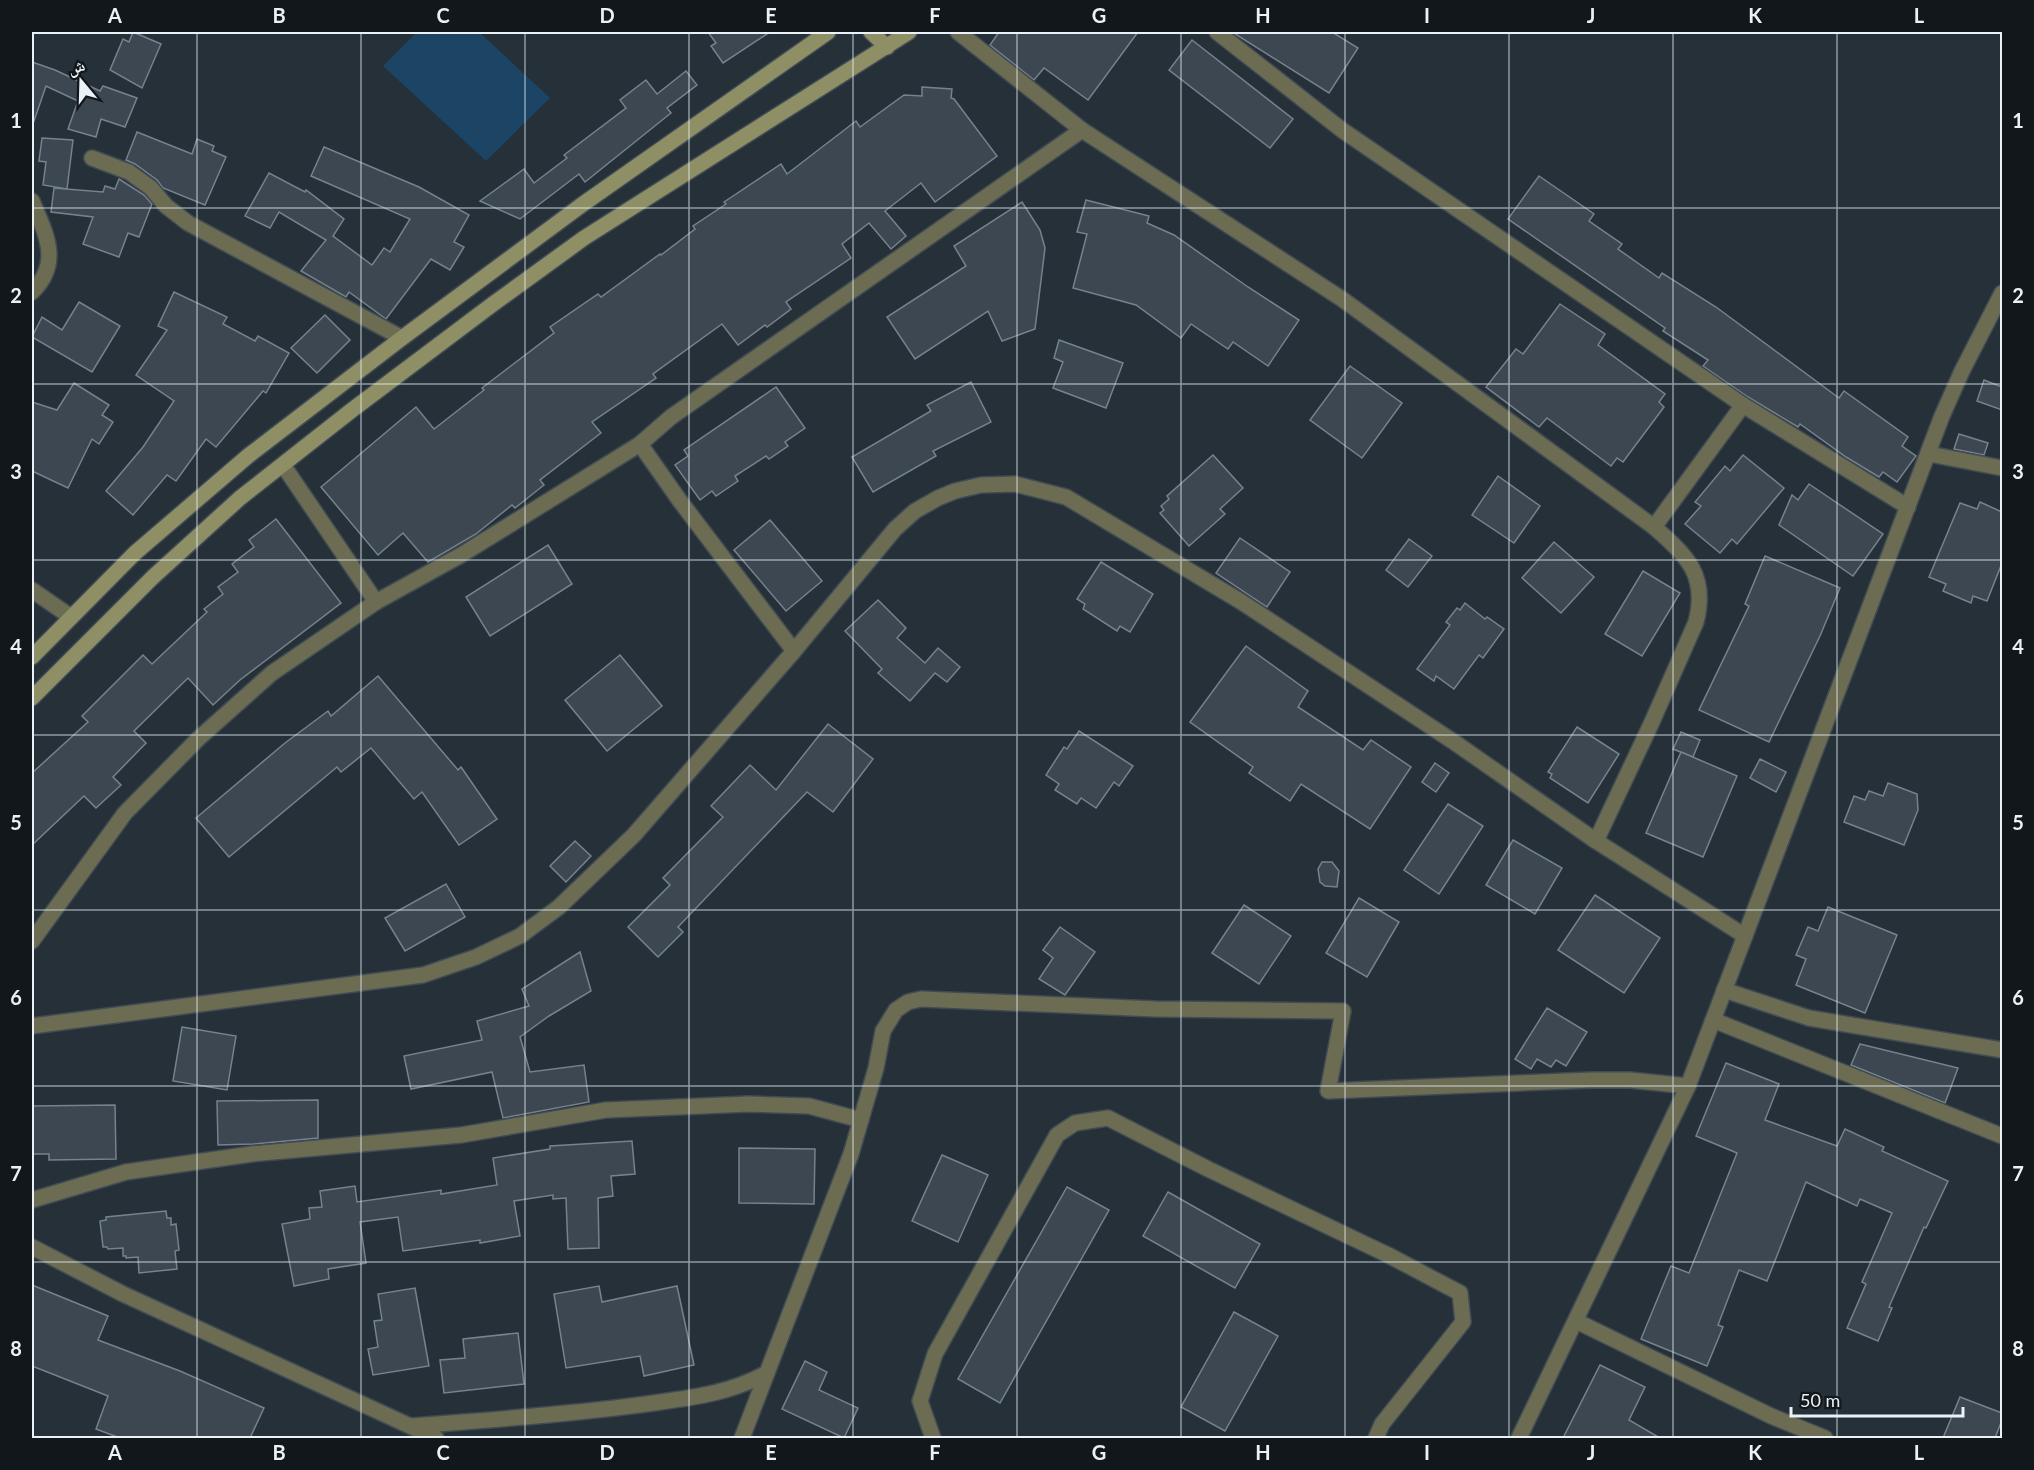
<svg xmlns="http://www.w3.org/2000/svg" width="2034" height="1470" font-family="Lato,'Noto Naskh Arabic',sans-serif">
  <style>
    .green { fill: #1b4465 }
    .building { fill: #3c4751; stroke: #76828d; stroke-width: 1.5 }
    .lines { fill: none; stroke-linecap: round; stroke-linejoin: round }
    .street-casing { stroke: #414b54; stroke-width: 18 }
    .secondary-casing { stroke: #414b54; stroke-width: 18 }
    .street { stroke: #6c6c53; stroke-width: 15 }
    .secondary { stroke: #8f8f66; stroke-width: 15 }
    .grid { fill: none; stroke: #eaf1f7; stroke-width: 1.5; stroke-opacity: 0.55 }
    .neatline { fill: none; stroke: #eaf1f7; stroke-width: 2 }
    .grid-label { font-size: 20px; text-anchor: middle; font-weight: bold; fill: #eaf1f7 }
  </style>
  <rect width="100%" height="100%" fill="#253039"/>
  <path class="green" d="M417 32H479L550 98 486 161 383 66Z"/>
  <g class="building">
    <path d="M133 32 161 44 142 88 110 70 123 39 129 42Z"/>
    <path d="M708 32H770L723 63 711 46 716 43Z"/>
    <path d="M999 32H1138L1088 100 1044 68 1034 80 990 45Z"/>
    <path d="M1232 32H1332L1358 48 1329 93Z"/>
    <path d="M1192 40 1293 119 1270 148 1169 70Z"/>
    <path d="M32 62 55 70 100 91 103 86 137 98 125 127 101 119 96 137 68 129 78 101 46 86 34 121 32 120Z"/>
    <path d="M686 71 697 85 667 108 671 113 585 182 579 174 520 219 480 201 524 169 534 183 567 158 564 155 626 108 620 100 646 80 657 94Z"/>
    <path d="M922 87 952 89 951 98 954 99 997 156 935 202 921 183 885 211 906 236 891 249 869 223 842 244 851 258 786 302 791 309 767 327 765 325 738 345 722 324 653 374 656 378 592 422 601 433 540 480 544 485 515 508 512 505 476 534 428 562 403 533 378 555 321 487 416 407 434 429 484 390 482 388 554 333 550 327 598 294 601 297 660 254 661 255 695 229 693 226 726 204 724 202 781 164 787 174 856 121 860 127 904 95 922 96Z"/>
    <path d="M137 132 192 154 197 139 214 146 212 151 226 157 205 205 163 188 157 180 135 164 126 160Z"/>
    <path d="M42 138 73 140 67 189 43 185 46 162 39 161Z"/>
    <path d="M324 147 419 187 469 215 454 242 464 247 450 270 431 259 386 319 349 292 346 297 301 271 326 240 279 212 270 228 245 216 269 173 305 192 306 190 344 219 333 236 372 265 384 248 390 252 410 219 311 176Z"/>
    <path d="M1539 176 1594 214 1589 221 1622 244 1618 249 1659 278 1662 273 1716 307 1839 398 1844 391 1908 437 1902 446 1916 456 1897 482 1883 472 1879 477 1846 457 1800 424 1798 427 1748 397 1703 366 1708 360 1663 331 1665 328 1508 219Z"/>
    <path d="M119 179 144 195 152 204 139 237 128 233 119 257 83 244 93 217 51 212 54 188 103 192 105 186 115 189Z"/>
    <path d="M1086 200 1149 216 1147 223 1174 235 1248 287 1299 320 1268 366 1233 342 1228 349 1191 324 1181 338 1136 305 1073 288 1087 234 1077 232Z"/>
    <path d="M1022 202 1040 230 1045 248 1035 329 1002 341 988 311 915 359 887 317 966 266 954 246Z"/>
    <path d="M174 292 227 317 223 324 255 341 258 336 289 353 266 393 263 391 216 447 206 439 176 481 167 475 133 515 106 491 143 447 174 401 136 375 167 330 158 326Z"/>
    <path d="M79 302 120 326 92 372 32 337 42 317 62 330Z"/>
    <path d="M1560 304 1605 334 1598 345 1665 394 1659 402 1664 407 1623 462 1617 458 1611 466 1547 418 1539 427 1486 387 1516 349 1523 354Z"/>
    <path d="M325 315 350 340 317 373 291 348Z"/>
    <path d="M1059 340 1123 363 1106 408 1053 388 1063 362 1054 358Z"/>
    <path d="M1350 366 1402 403 1362 458 1310 420Z"/>
    <path d="M1984 380 2002 387V410L1977 401Z"/>
    <path d="M971 382 991 422 933 451 936 456 873 492 852 457 931 411 927 405Z"/>
    <path d="M74 383 109 405 102 415 113 422 99 444 92 439 68 488 32 471V402L57 410Z"/>
    <path d="M776 387 805 428 785 442 788 446 769 459 766 456 735 476 738 481 716 496 712 491 700 500 675 465 688 456 684 450Z"/>
    <path d="M1959 434 1988 443 1984 455 1954 449Z"/>
    <path d="M1213 455 1243 488 1220 509 1225 514 1189 546 1160 513 1164 510 1161 506 1169 499 1167 496Z"/>
    <path d="M1743 455 1784 488 1737 544 1732 539 1720 553 1685 524 1701 506 1695 502 1725 466 1730 471Z"/>
    <path d="M1498 476 1540 506 1514 543 1472 515Z"/>
    <path d="M1809 484 1883 534 1853 576 1779 525 1792 495 1798 500Z"/>
    <path d="M1980 502 2002 512V563L1987 601 1973 596 1971 603 1943 591 1946 584 1929 577 1960 503 1977 509Z"/>
    <path d="M276 519 341 603 240 680 213 705 188 678 134 731 146 743 113 777 121 785 96 808 84 796 32 845V773L88 722 82 716 143 655 152 664 207 612 204 609 223 594 218 587 238 572 232 564 254 547 249 540Z"/>
    <path d="M770 520 822 581 786 611 734 550Z"/>
    <path d="M1240 538 1290 572 1267 607 1216 573Z"/>
    <path d="M1409 539 1432 556 1408 587 1386 570Z"/>
    <path d="M1554 542 1594 577 1561 613 1522 578Z"/>
    <path d="M548 545 572 584 490 636 466 597Z"/>
    <path d="M1765 556 1840 588 1820 636 1769 742 1699 710 1749 606 1745 604Z"/>
    <path d="M1101 562 1153 594 1130 632 1120 626 1117 631 1083 609 1085 604 1077 599Z"/>
    <path d="M1643 571 1680 593 1642 656 1605 634Z"/>
    <path d="M878 600 906 628 897 638 925 663 938 648 960 667 947 682 935 673 910 701 878 673 882 669 845 631Z"/>
    <path d="M1465 603 1485 619 1487 617 1504 629 1483 658 1479 655 1454 689 1436 676 1434 681 1417 669 1450 625 1446 622 1457 608 1460 610Z"/>
    <path d="M1246 646 1308 691 1298 707 1363 750 1371 740 1411 767 1370 829 1301 784 1290 801 1249 773 1253 767 1190 722Z"/>
    <path d="M620 655 662 706 607 751 565 700Z"/>
    <path d="M378 676 458 770 461 767 497 819 459 845 422 792 414 799 371 748 341 772 337 767 229 857 196 818 285 743 328 711 331 716Z"/>
    <path d="M828 724 873 759 833 812 807 792 678 927 683 932 658 957 628 927 670 885 663 878 723 817 711 806 750 765 776 790Z"/>
    <path d="M1577 727 1619 754 1588 803 1550 778 1552 774 1548 772Z"/>
    <path d="M1079 731 1133 766 1119 786 1114 782 1096 808 1081 798 1077 804 1055 790 1059 784 1046 775 1064 747 1067 749Z"/>
    <path d="M1681 732 1700 740 1693 757 1673 749Z"/>
    <path d="M1681 752 1737 776 1703 857 1646 833Z"/>
    <path d="M1760 759 1786 772 1776 792 1750 778Z"/>
    <path d="M1435 763 1449 773 1436 792 1422 782Z"/>
    <path d="M1888 783 1917 794 1918 810 1904 845 1844 822 1854 796 1865 800 1869 791 1883 796Z"/>
    <path d="M1448 804 1483 826 1439 894 1404 870Z"/>
    <path d="M1513 840 1562 868 1535 914 1486 885Z"/>
    <path d="M575 841 591 856 566 882 550 866Z"/>
    <path d="M1322 862H1332L1339 871 1337 887 1325 886 1320 882 1318 869Z"/>
    <path d="M446 884 465 917 405 951 385 918Z"/>
    <path d="M1595 895 1660 938 1624 993 1558 950Z"/>
    <path d="M1359 898 1399 922 1367 977 1326 953Z"/>
    <path d="M1244 905 1291 936 1259 984 1212 953Z"/>
    <path d="M1828 907 1897 935 1865 1013 1796 985 1806 959 1796 955 1808 927 1818 931Z"/>
    <path d="M1060 927 1095 952 1065 995 1039 979 1053 958 1043 950Z"/>
    <path d="M580 952 591 991 549 1016 520 1037 530 1072 584 1065 589 1102 503 1118 492 1072 411 1089 404 1056 482 1040 477 1021 529 1006 522 989Z"/>
    <path d="M1547 1008 1587 1032 1566 1066 1556 1060 1551 1067 1537 1059 1531 1069 1515 1059Z"/>
    <path d="M182 1027 236 1036 227 1090 173 1081Z"/>
    <path d="M1860 1044 1958 1068 1945 1103 1851 1065Z"/>
    <path d="M1726 1063 1779 1084 1765 1120 1837 1146 1845 1129 1884 1147 1882 1151 1948 1181 1926 1228 1924 1227 1889 1307 1892 1308 1878 1341 1847 1328 1866 1284 1862 1282 1892 1213 1860 1199 1857 1206 1806 1182 1767 1281 1739 1270 1718 1325 1723 1327 1707 1366 1641 1339 1671 1266 1689 1273 1737 1153 1696 1136Z"/>
    <path d="M318 1100V1138L253 1144 218 1145 217 1101Z"/>
    <path d="M115 1105 116 1159 49 1160V1154H32V1106Z"/>
    <path d="M632 1141 635 1174 611 1176 613 1196 598 1198 599 1248 568 1249 566 1198 553 1199V1195L514 1201 520 1236 480 1243V1240L403 1251 398 1217 360 1222 366 1263 328 1269 329 1279 294 1286 282 1224 310 1219 309 1208 322 1207 320 1191 355 1186 357 1202 441 1190V1194L497 1185 493 1158 550 1149V1146Z"/>
    <path d="M739 1148 815 1149 814 1204 739 1203Z"/>
    <path d="M942 1155 988 1175 958 1242 912 1221Z"/>
    <path d="M1067 1187 1109 1210 1000 1403 958 1379Z"/>
    <path d="M1168 1192 1260 1244 1235 1288 1143 1236Z"/>
    <path d="M166 1211 167 1218H171V1225L176 1224 179 1250 175 1251 177 1269 139 1273 138 1257 126 1258V1256H123V1248L108 1249 107 1247H103L100 1221 106 1220V1217Z"/>
    <path d="M32 1285 108 1316 98 1340 180 1371 264 1408 250 1438H120L96 1429 108 1396 32 1366Z"/>
    <path d="M599 1286 602 1302 677 1286 694 1365 644 1376 640 1356 566 1368 554 1294Z"/>
    <path d="M415 1288 429 1366 373 1375 368 1349 378 1347 374 1321 382 1320 378 1294Z"/>
    <path d="M1234 1312 1278 1336 1225 1431 1181 1407Z"/>
    <path d="M518 1333 524 1384 444 1393 440 1360 465 1358 463 1339Z"/>
    <path d="M805 1361 827 1372 819 1390 858 1408 844 1438 782 1409Z"/>
    <path d="M1600 1365 1645 1387 1629 1420 1660 1438H1563Z"/>
    <path d="M1960 1397 2002 1413V1420L1995 1438H1943Z"/>
  </g>
  <g class="lines">
    <defs>
      <g id="street">
        <path d="M958 32 1082 130 1342 299 1654 527C1687 556 1708 575 1696 622L1652 722 1596 841"/>
        <path d="M1217 32 1342 130 1743 405 1908 507"/>
        <path d="M92 158 129 172 151 188 166 206 188 223 402 338"/>
        <path d="M32 201C46 234 62 263 32 292"/>
        <path d="M640 444 680 501 794 651"/>
        <path d="M1929 454 2002 468"/>
        <path d="M283 465 376 602"/>
        <path d="M1654 527 1743 405"/>
        <path d="M32 590 71 617"/>
        <path d="M32 941 125 813 199 738 272 673 376 602 461 555 640 444 671 417 1082 130"/>
        <path d="M1724 990 1809 1018 2002 1050"/>
        <path d="M1713 1020 2002 1136"/>
        <path d="M32 1026 423 975 476 957 520 936 559 907 634 835 794 651 895 529 915 511 938 498 955 491 981 485 1015 484 1066 497 1240 601 1454 742 1596 841 1745 936"/>
        <path d="M32 1200 126 1172 252 1154 461 1135 606 1110 749 1104 809 1106 861 1120"/>
        <path d="M32 1247 123 1294 436 1438"/>
        <path d="M1576 1321 1771 1416 1825 1438"/>
        <path d="M411 1426C487 1420 564 1415 639 1405 686 1398 724 1396 767 1373"/>
        <path d="M742 1438 851 1154 876 1068 883 1031 896 1010 908 1002 921 999 1156 1009 1343 1011 1328 1091 1592 1080H1630L1688 1086"/>
        <path d="M933 1438 920 1401 935 1354 1057 1135 1075 1123 1108 1118 1208 1169 1388 1255 1460 1293 1463 1322 1382 1424 1376 1438"/>
        <path d="M1519 1438 1688 1086 1942 416 1962 371 2002 293"/>
      </g>
      <g id="secondary">
        <path d="M871 32 887 47"/>
        <path d="M32 657 135 553 248 456 402 338 583 204 828 32"/>
        <path d="M32 698 153 577 240 498 352 410 493 304 584 238 909 32"/>
      </g>
    </defs>
    <use href="#street" class="street-casing"/>
    <use href="#secondary" class="secondary-casing"/>
    <use href="#street" class="street"/>
    <use href="#secondary" class="secondary"/>
  </g>
  <path class="grid" d="M197 32V1438M361 32V1438M525 32V1438M689 32V1438M853 32V1438M1017 32V1438M1181 32V1438M1345 32V1438M1509 32V1438M1673 32V1438M1837 32V1438M32 208H2002M32 384H2002M32 560H2002M32 735H2002M32 910H2002M32 1086H2002M32 1262H2002"/>
  <rect width="2034" height="1470" fill="none" stroke="#12171b" stroke-width="66"/>
  <g transform="translate(81 81) rotate(341)" stroke="#12171b" stroke-width="4.5" paint-order="stroke">
  <path d="M0-4.5L10 22L0 15L-10 22Z" fill="#eaf1f7"/>
  <text y="-9" font-size="16" font-weight="bold" text-anchor="middle" fill="#eaf1f7">ش</text>
  </g>
  <path d="M1791 1407v9h172v-9" fill="none" stroke="#eaf1f7" stroke-width="3"/>
  <text x="1800" y="1407" font-size="18" fill="#eaf1f7" stroke="#12171b" stroke-width="4.5" paint-order="stroke">50 m</text>
  <rect x="33" y="33" width="1968" height="1404" class="neatline"/>
  <g class="grid-label">
    <text x="115" y="23">A</text>
    <text x="279" y="23">B</text>
    <text x="443" y="23">C</text>
    <text x="607" y="23">D</text>
    <text x="771" y="23">E</text>
    <text x="935" y="23">F</text>
    <text x="1099" y="23">G</text>
    <text x="1263" y="23">H</text>
    <text x="1427" y="23">I</text>
    <text x="1591" y="23">J</text>
    <text x="1755" y="23">K</text>
    <text x="1919" y="23">L</text>
    <text x="16" y="128">1</text>
    <text x="2018" y="128">1</text>
    <text x="16" y="303">2</text>
    <text x="2018" y="303">2</text>
    <text x="16" y="479">3</text>
    <text x="2018" y="479">3</text>
    <text x="16" y="654">4</text>
    <text x="2018" y="654">4</text>
    <text x="16" y="830">5</text>
    <text x="2018" y="830">5</text>
    <text x="16" y="1005">6</text>
    <text x="2018" y="1005">6</text>
    <text x="16" y="1181">7</text>
    <text x="2018" y="1181">7</text>
    <text x="16" y="1356">8</text>
    <text x="2018" y="1356">8</text>
    <text x="115" y="1460">A</text>
    <text x="279" y="1460">B</text>
    <text x="443" y="1460">C</text>
    <text x="607" y="1460">D</text>
    <text x="771" y="1460">E</text>
    <text x="935" y="1460">F</text>
    <text x="1099" y="1460">G</text>
    <text x="1263" y="1460">H</text>
    <text x="1427" y="1460">I</text>
    <text x="1591" y="1460">J</text>
    <text x="1755" y="1460">K</text>
    <text x="1919" y="1460">L</text>
  </g>
</svg>
